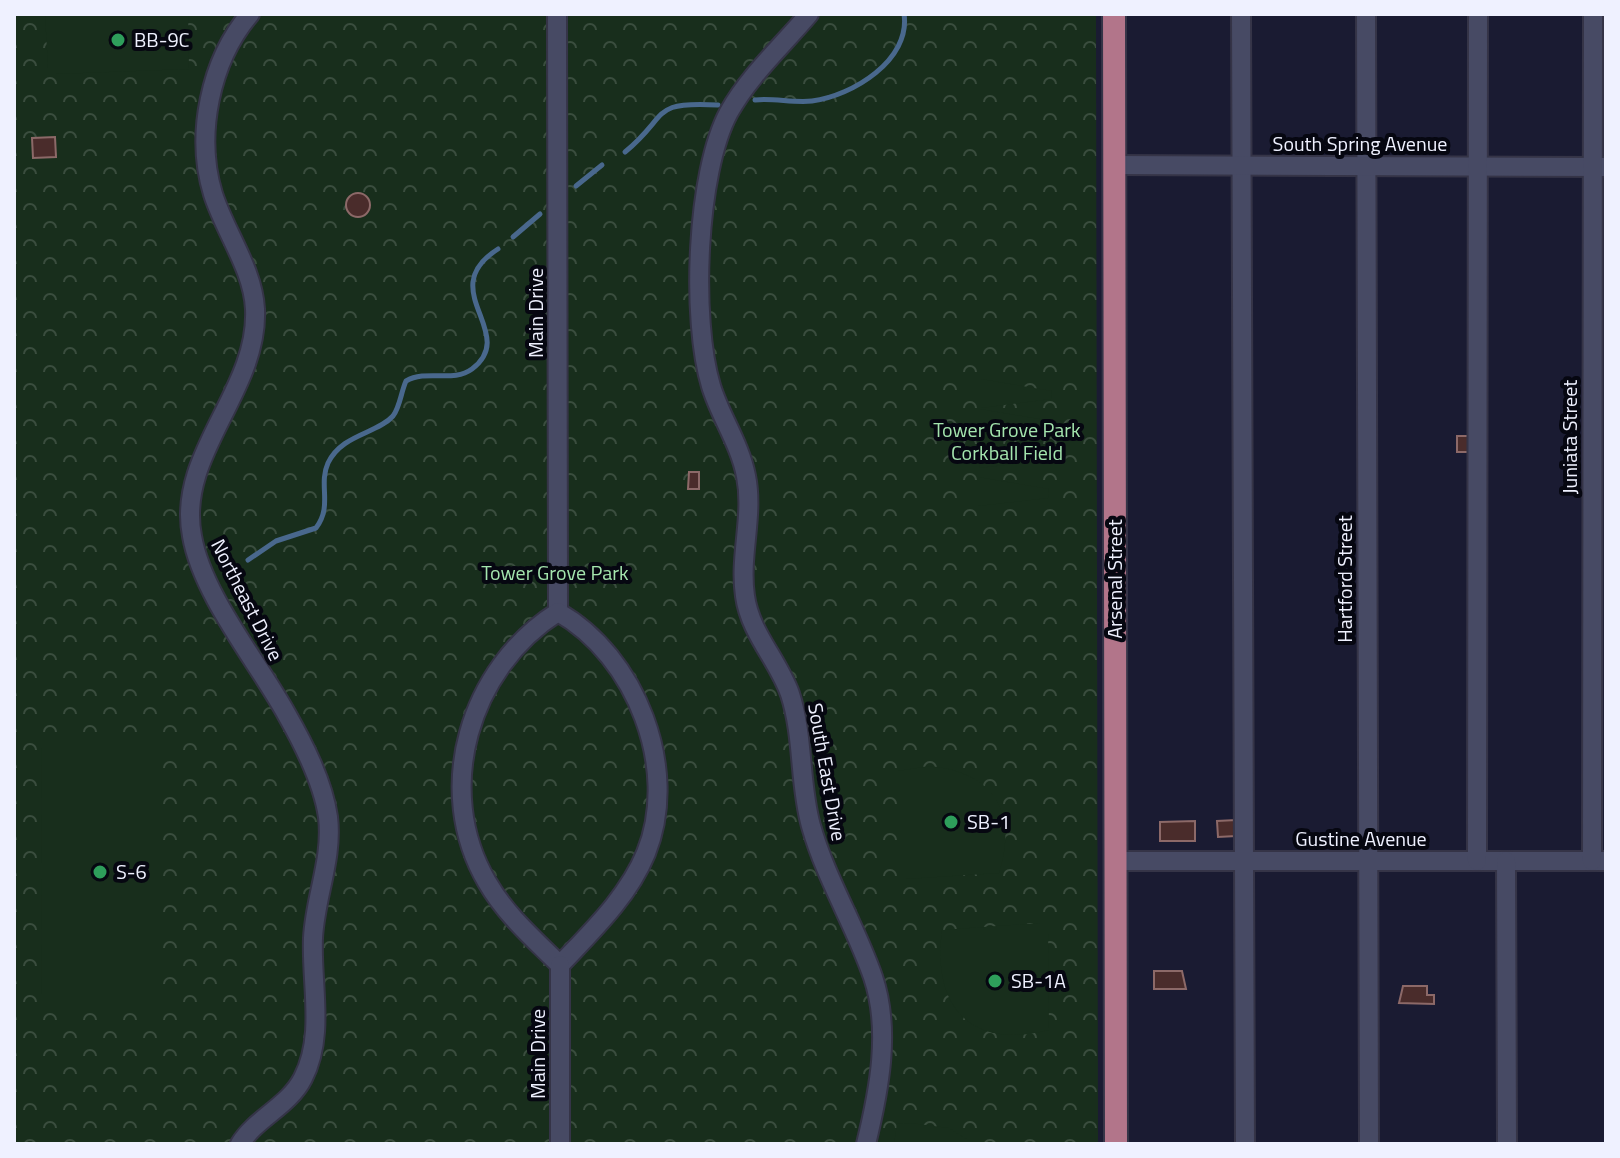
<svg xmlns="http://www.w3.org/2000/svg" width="1620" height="1158" font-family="'Titillium Web',sans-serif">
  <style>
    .park { fill: url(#park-crowns) }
    .pitch { fill: #182e1c }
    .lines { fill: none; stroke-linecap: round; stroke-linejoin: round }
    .stream { stroke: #49688d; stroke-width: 5 }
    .building { fill: #4a2c2b; stroke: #8c6968; stroke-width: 2 }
    .minor-casing { stroke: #353447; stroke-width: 22 }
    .major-casing { stroke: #353447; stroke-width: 26 }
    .minor { stroke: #474a64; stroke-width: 18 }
    .major { stroke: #b2758a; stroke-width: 22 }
    .leisure-dot { fill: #2e9e5b; stroke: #060711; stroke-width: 3 }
    .labels { text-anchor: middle; stroke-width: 8; stroke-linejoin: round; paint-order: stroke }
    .poi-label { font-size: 20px; fill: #eff1ff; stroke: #060711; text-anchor: start }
    .street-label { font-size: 20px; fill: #eff1ff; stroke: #060711 }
    .park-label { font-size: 20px; fill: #a4e5ae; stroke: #060711 }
  </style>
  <defs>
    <pattern id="park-crowns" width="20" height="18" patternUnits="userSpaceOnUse" patternTransform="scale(2)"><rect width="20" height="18" fill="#182e1c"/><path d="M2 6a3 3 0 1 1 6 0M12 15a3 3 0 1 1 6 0" fill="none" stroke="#3a4d3e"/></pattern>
  </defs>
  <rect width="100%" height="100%" fill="#1a1b32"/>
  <path class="park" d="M14 14H1096L1098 1144H14Z"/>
  <g class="pitch">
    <path d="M45 14H188L189 69 56 74 48 68Z"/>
    <path d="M981 379 1052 391 1051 399 981 408Z"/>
    <path d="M980 409 1051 421 1050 430 980 438Z"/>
    <path d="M980 440 1050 451V460L979 468Z"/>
    <path d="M978 477 1049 489 1048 498 978 506Z"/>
    <path d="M42 741H158V1002H41Z"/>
    <path d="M929 766C994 772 1018 812 999 873L906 879 898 871V771Z"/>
    <path d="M1040 923 1048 931 1049 1030C970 1050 932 1007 942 930Z"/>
    <path d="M910 1123 949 1128 974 1144H894L897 1124Z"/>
  </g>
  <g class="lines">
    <g class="stream">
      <path d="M755 100C774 98 793 103 812 101 852 96 911 60 904 14"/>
      <path d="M625 152C670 115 649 101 718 105"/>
      <path d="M576 186 602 165"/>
      <path d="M513 237 540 214"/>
      <path d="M248 560 276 541 316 528C333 506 318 485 328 463 342 434 377 434 393 416 400 407 401 392 406 381 427 369 453 383 472 369 520 333 433 290 498 249"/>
    </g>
  </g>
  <g class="building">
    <path d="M55 137 56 157 33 158 32 138Z"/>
    <circle cx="358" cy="205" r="12"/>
    <path d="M1457 436H1472L1473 452H1457Z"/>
    <path d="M689 472H699V489H688Z"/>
    <path d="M1236 820V836L1218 837 1217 821Z"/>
    <path d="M1195 821V841H1160V822Z"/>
    <path d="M1154 971H1182L1186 989H1154Z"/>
    <path d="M1403 986H1427V995H1434V1004L1399 1003Z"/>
  </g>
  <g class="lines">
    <defs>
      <g id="minor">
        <path d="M557 14 558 612"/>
        <path d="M809 14C782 46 749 76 729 112 696 173 691 320 711 386 720 416 740 444 746 476 754 516 739 556 745 596 750 633 778 660 790 694 804 737 799 783 811 826 826 879 855 925 873 977 891 1030 879 1091 866 1144"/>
        <path d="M1241 14 1245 1144"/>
        <path d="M1366 14 1369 1144"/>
        <path d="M1114 165 1606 167"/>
        <path d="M558 612C636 656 680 769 646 853 628 897 592 931 560 965 533 938 506 915 487 882 433 790 469 668 558 612Z"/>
        <path d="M1116 861H1606"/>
        <path d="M1477 861 1478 14"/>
        <path d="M1506 861 1507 1144"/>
        <path d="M1592 861 1593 14"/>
        <path d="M560 965V1144"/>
        <path d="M240 1144C256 1118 289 1106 303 1078 325 1035 311 985 313 938 315 897 333 859 328 817 323 782 304 745 287 715 258 662 202 595 192 536 176 454 259 391 255 309 253 269 225 232 213 194 195 135 210 61 250 14"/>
      </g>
      <path id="major" d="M1114 14 1116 1144"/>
    </defs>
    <use href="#minor" class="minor-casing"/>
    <use href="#major" class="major-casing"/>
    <use href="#minor" class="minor"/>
    <use href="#major" class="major"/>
  </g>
  <g class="leisure-dot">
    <circle cx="118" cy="40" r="8"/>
    <circle cx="951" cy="822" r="8"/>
    <circle cx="100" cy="872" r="8"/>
    <circle cx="995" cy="981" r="8"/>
  </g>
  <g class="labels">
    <g class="poi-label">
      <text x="134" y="47">BB-9C</text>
      <text x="967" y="829">SB-1</text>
      <text x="116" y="879">S-6</text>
      <text x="1011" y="988">SB-1A</text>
    </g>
    <g class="street-label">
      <text x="1360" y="151">South Spring Avenue</text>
      <text transform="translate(536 313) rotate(-90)" y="7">Main Drive</text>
      <text transform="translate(1570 437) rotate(-90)" y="7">Juniata Street</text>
      <text transform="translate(1115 579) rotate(-90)" y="7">Arsenal Street</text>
      <text transform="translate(1345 579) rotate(-90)" y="7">Hartford Street</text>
      <text transform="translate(247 600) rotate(63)" y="7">Northeast Drive</text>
      <text transform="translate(827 772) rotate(80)" y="7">South East Drive</text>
      <text x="1361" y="846">Gustine Avenue</text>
      <text transform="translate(538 1054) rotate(-90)" y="7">Main Drive</text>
    </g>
    <g class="park-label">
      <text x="1007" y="437">Tower Grove Park<tspan x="1007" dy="23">Corkball Field</tspan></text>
      <text x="555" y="580">Tower Grove Park</text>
    </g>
  </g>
  <rect width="1620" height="1158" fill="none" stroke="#eff1ff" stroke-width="32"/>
</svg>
